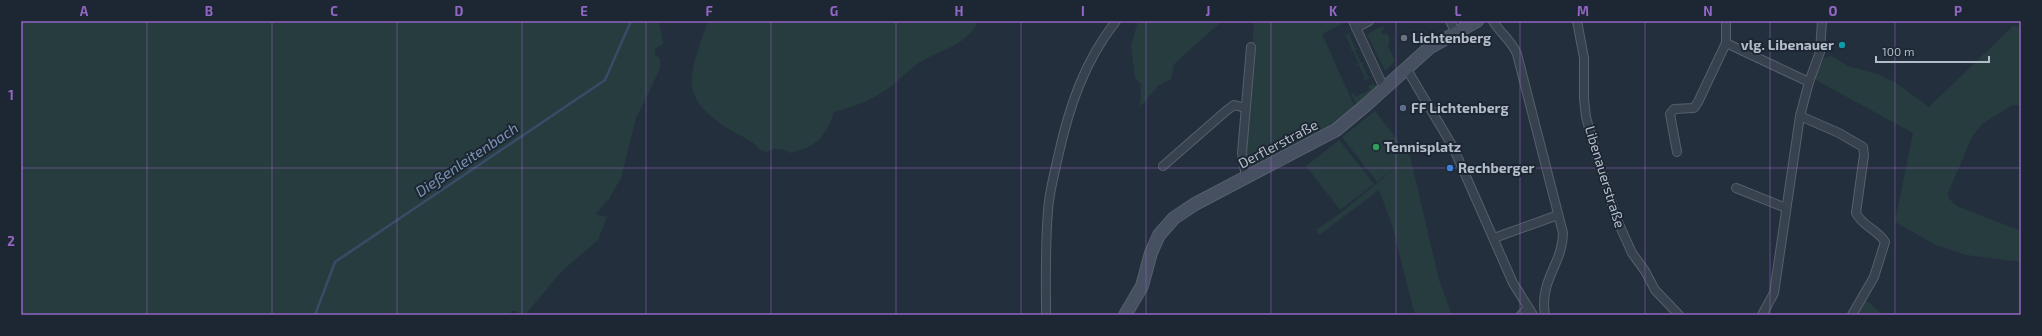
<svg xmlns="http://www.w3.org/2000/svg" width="2042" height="336" font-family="'Exo 2',sans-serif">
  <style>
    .green { fill: #263c3f }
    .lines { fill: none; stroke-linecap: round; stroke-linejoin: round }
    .stream { stroke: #394c67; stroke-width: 2.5 }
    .street-casing { stroke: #565f6c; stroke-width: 10 }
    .secondary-casing { stroke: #565f6c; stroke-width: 14 }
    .street { stroke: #38414e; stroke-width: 8 }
    .secondary { stroke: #465061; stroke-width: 12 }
    .grid { fill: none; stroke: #9266c3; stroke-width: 1; stroke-opacity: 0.55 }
    .worship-dot { fill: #6b7280; stroke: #1d2633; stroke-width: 1.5 }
    .culture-dot { fill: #0f9aa8; stroke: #1d2633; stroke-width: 1.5 }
    .service-dot { fill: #5c6f8a; stroke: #1d2633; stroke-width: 1.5 }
    .leisure-dot { fill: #2e9e5b; stroke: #1d2633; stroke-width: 1.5 }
    .shop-dot { fill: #3f7fe0; stroke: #1d2633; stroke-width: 1.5 }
    .labels { text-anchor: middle; stroke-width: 4; stroke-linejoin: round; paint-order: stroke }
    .poi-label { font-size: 14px; font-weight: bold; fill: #b4bcc9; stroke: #1d2633; text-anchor: start }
    .street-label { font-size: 14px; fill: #b4bcc9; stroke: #1d2633 }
    .water-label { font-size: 15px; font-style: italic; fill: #7c92b1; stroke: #1d2633 }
    .neatline { fill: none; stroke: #9266c3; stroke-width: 1.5 }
    .grid-label { font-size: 13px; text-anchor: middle; font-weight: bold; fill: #9266c3 }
  </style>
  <rect width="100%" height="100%" fill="#242f3e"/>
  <g class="green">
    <path d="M21 21H659L663 44 655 49V55L660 58V69L636 118 621 178 609 199 595 214 607 217 598 240 561 272 525 315H519L516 311H511L510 315H21Z"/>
    <path d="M708 21H978C968 46 938 50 917 64 907 71 899 81 889 88 872 100 854 107 834 112 825 138 816 147 790 153 781 148 776 147 767 152L760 150C752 139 741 137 730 130 715 120 695 106 692 87 690 68 702 38 708 21Z"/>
    <path d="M1138 21H1222L1174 64 1171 79 1159 85 1140 107 1141 84 1135 78 1131 46Z"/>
    <path d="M1254 21H1342L1343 23 1322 34 1355 107 1332 127 1250 168 1245 152Z"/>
    <path d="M2014 25 2021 29V106L2013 105 1982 124 1972 137 1948 193 1949 199 1957 206 2021 231V262L1966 255 1936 245 1895 222 1913 133 1814 79 1824 58 1831 56 1848 66 1878 74 1896 83 1929 107Z"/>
    <path d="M1383 26 1385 29 1381 31 1383 35 1387 33 1390 40 1388 46 1395 61 1385 71 1367 34Z"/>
    <path d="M1352 32 1349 35 1355 48H1359L1355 50 1361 63 1365 62 1362 64 1368 77H1372L1362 81 1365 78 1359 65 1355 66 1359 64 1353 51 1349 52 1352 49 1346 36 1342 37Z"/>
    <path d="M1373 84 1377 87 1357 106 1351 94 1353 93 1355 97 1370 90 1368 86Z"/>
    <path d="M1375 111 1410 156 1439 280 1452 315H1415L1392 225 1379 190 1319 235 1316 230 1342 212 1405 160 1377 182 1342 137Z"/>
    <path d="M1339 140 1374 184 1340 210 1306 166Z"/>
    <path d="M1866 300 1883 315H1857Z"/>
  </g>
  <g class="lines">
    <path class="stream" d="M315 315 335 262 605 80 631 21"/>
    <defs>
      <g id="street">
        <path d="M1353 21 1384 88"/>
        <path d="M1450 21 1456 33"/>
        <path d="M1493 21C1500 33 1512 41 1517 54L1563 233C1563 264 1539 279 1545 315"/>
        <path d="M1577 21 1584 58V99L1586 117 1597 157 1618 222 1632 253 1645 271 1655 290 1679 315"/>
        <path d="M1356 28 1369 21"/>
        <path d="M1726 43 1809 82"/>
        <path d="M1406 68 1453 147 1513 283 1533 315"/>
        <path d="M1800 116 1839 133 1863 147 1864 155 1856 213C1862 226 1878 230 1885 242L1874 277 1852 315"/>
        <path d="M1677 152 1670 114 1674 109 1694 108 1698 102 1726 43V21"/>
        <path d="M1163 166 1226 111 1234 105 1245 108"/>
        <path d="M1246 177 1242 153 1251 47"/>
        <path d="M1736 188 1786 208"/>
        <path d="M1494 238 1558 215"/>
        <path d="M1046 315C1046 281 1045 245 1048 211 1049 193 1054 175 1058 157 1069 107 1084 62 1116 21"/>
        <path d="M1521 315 1528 308"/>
        <path d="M1762 315 1774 293 1800 116 1809 82 1820 52 1822 21"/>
      </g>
      <path id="secondary" d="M1125 315 1142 286 1151 253 1159 235 1174 218 1195 204 1336 130 1366 105 1429 48 1477 21"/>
    </defs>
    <use href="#street" class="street-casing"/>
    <use href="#secondary" class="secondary-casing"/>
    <use href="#street" class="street"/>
    <use href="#secondary" class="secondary"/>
  </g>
  <path class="grid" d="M147 21V315M272 21V315M397 21V315M522 21V315M646 21V315M771 21V315M896 21V315M1021 21V315M1146 21V315M1271 21V315M1396 21V315M1520 21V315M1645 21V315M1770 21V315M1895 21V315M21 168H2021"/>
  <circle class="worship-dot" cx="1404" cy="38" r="4"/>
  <circle class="culture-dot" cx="1842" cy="45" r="4"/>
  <circle class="service-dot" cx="1403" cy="108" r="4"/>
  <circle class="leisure-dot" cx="1376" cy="147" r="4"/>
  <circle class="shop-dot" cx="1450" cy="168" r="4"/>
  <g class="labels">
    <g class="poi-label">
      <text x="1412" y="43">Lichtenberg</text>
      <text x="1834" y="50" text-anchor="end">vlg. Libenauer</text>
      <text x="1411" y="113">FF Lichtenberg</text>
      <text x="1384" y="152">Tennisplatz</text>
      <text x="1458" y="173">Rechberger</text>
    </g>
    <g class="street-label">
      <text transform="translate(1278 144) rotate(-28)" y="5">Derflerstraße</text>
      <text transform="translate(1605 177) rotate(73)" y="5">Libenauerstraße</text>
    </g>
    <g class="water-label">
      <text transform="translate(467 160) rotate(-34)" y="5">Dießenleitenbach</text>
    </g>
  </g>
  <rect width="2042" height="336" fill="none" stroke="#1d2633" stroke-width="44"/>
  <path d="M1876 56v6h113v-6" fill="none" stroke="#b4bcc9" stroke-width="2"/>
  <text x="1882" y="56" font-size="12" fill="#b4bcc9" stroke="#1d2633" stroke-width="3" paint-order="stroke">100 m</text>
  <rect x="22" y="22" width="1998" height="292" class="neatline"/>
  <g class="grid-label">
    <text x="84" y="16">A</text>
    <text x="209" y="16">B</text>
    <text x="334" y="16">C</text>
    <text x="459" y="16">D</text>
    <text x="584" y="16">E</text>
    <text x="709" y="16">F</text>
    <text x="834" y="16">G</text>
    <text x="959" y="16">H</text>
    <text x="1083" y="16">I</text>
    <text x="1208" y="16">J</text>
    <text x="1333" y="16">K</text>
    <text x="1458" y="16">L</text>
    <text x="1583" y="16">M</text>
    <text x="1708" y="16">N</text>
    <text x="1833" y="16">O</text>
    <text x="1958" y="16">P</text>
    <text x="11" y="100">1</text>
    <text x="11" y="246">2</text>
  </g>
</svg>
